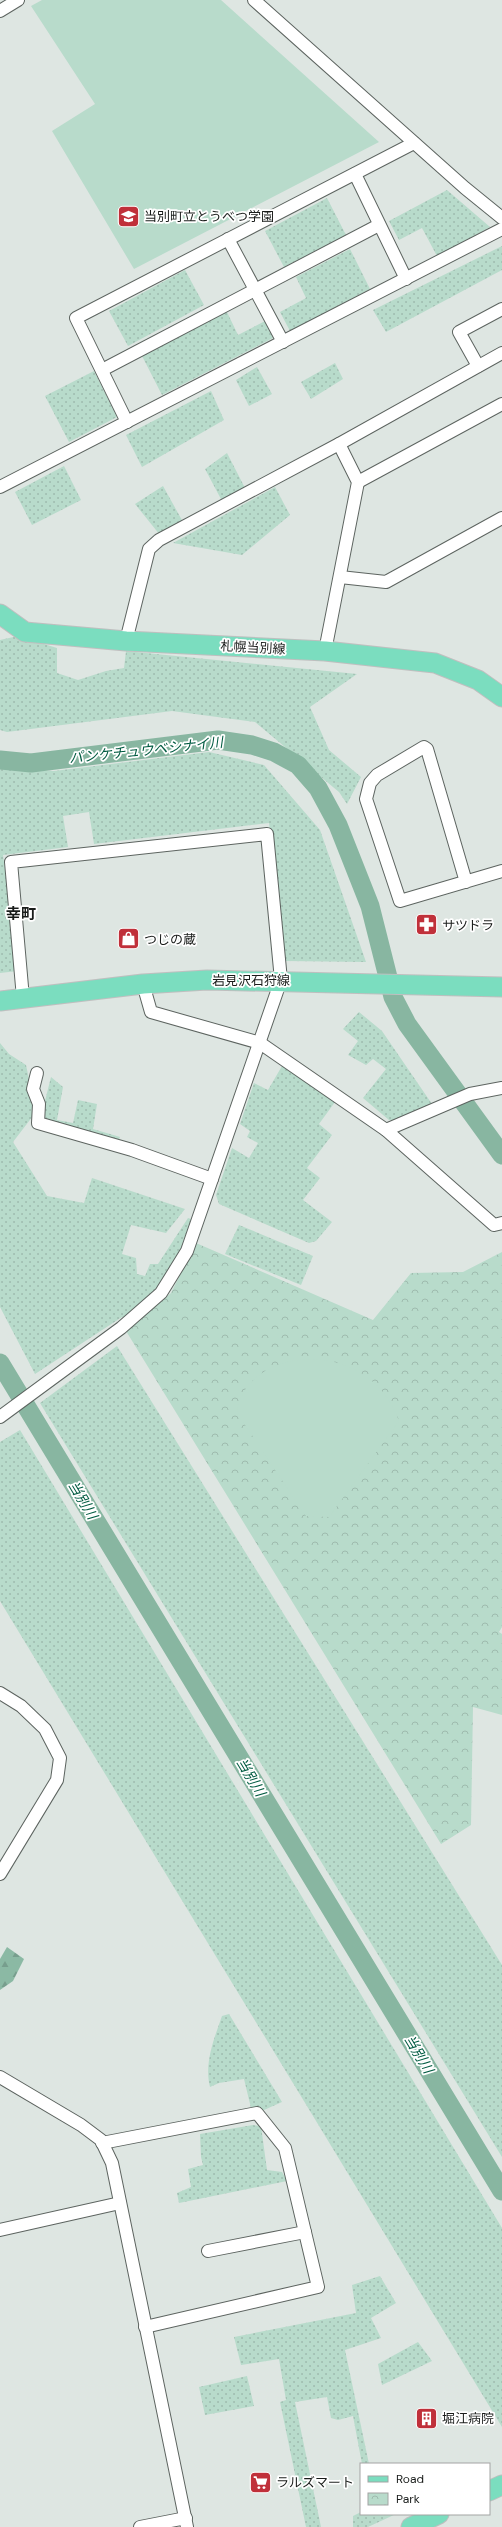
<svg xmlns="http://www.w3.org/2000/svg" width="502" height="2527" font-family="'DM Sans','Noto Sans JP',sans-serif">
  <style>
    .grass { fill: url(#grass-dots) }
    .forest { fill: url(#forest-firs) }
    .park { fill: url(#park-crowns) }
    .pitch { fill: #b8dbcb }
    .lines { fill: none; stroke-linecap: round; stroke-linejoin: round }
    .river { stroke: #88b6a1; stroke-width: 19 }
    .street-casing { stroke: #5d6460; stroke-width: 14 }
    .primary-casing { stroke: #bfbfbf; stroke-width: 21 }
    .street { stroke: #fff; stroke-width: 12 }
    .primary { stroke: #7bddbf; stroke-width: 19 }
    .labels { text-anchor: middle; stroke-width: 3.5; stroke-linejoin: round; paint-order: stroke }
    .poi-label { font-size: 13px; fill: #191c1a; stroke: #fff; text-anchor: start }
    .street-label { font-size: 13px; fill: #191c1a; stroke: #fff }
    .water-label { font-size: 14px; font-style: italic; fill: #005b41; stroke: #fff }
    .quarter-label { font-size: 15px; font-weight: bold; fill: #191c1a; stroke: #fff }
  </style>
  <defs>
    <pattern id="grass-dots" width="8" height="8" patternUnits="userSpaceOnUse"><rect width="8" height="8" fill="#b8dbcb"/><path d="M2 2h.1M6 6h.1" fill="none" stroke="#9ebbae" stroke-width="1.8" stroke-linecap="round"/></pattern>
    <pattern id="forest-firs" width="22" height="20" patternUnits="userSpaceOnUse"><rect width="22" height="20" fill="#8bb9a4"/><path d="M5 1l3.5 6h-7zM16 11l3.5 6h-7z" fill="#779e8d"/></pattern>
    <pattern id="park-crowns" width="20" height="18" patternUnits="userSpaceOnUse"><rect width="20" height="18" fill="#b8dbcb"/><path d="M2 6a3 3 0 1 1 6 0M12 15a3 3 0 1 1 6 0" fill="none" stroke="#9ebbae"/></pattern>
  </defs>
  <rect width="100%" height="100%" fill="#dee6e2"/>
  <g class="grass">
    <path d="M447 190 490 227 437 256 422 228 399 240 389 221Z"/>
    <path d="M327 198 346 235 284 267 265 231Z"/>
    <path d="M502 246V270L386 332 373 310Z"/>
    <path d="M350 249 370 289 290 331 280 312 306 298 296 277Z"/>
    <path d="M185 270 204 305 128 346 109 311Z"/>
    <path d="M226 310 238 335 265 321 273 338 162 395 141 354Z"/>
    <path d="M335 363 343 379 311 399 301 382Z"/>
    <path d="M257 367 272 394 249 406 236 380Z"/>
    <path d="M94 371 117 417 69 442 45 396Z"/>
    <path d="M211 391 224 420 142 467 126 435Z"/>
    <path d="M227 453 245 488 222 501 205 469Z"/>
    <path d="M64 466 81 500 32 525 15 492Z"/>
    <path d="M163 486 183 522 160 535 135 504Z"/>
    <path d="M275 487 290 515 242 555 173 543Z"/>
    <path d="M18 636 57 648V673L78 680 106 671 124 668 126 651 357 674 310 707 329 750 361 777 347 804 339 792 255 722 172 711 7 732 0 730V640Z"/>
    <path d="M209 752 264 765 320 830 366 962 285 961 269 823 94 844 89 812 63 816 68 847 3 855 18 971 0 973V768L54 771Z"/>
    <path d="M359 1012 382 1031 432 1104 396 1120H389L363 1098 386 1069 373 1059 366 1065 348 1055 358 1041 343 1029Z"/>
    <path d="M0 1043 9 1054 26 1065 36 1112 13 1142 47 1196 84 1203 92 1178 185 1209 166 1233 131 1225 122 1254 136 1258 137 1274 145 1276 150 1264H158L188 1218 191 1219 179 1253 157 1290 126 1318 122 1317 35 1374 0 1307Z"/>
    <path d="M282 1066 335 1102 319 1124 332 1135 307 1168 320 1178 303 1200 332 1222 316 1241 309 1243 219 1204 216 1195 232 1148 249 1158 258 1143 247 1137 250 1131 240 1124 254 1083 268 1090Z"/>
    <path d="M51 1077 63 1087 57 1120 73 1123 78 1100 97 1104 93 1129 120 1137 118 1142 43 1122 41 1117Z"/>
    <path d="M239 1225 313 1256 301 1285 225 1254Z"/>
    <path d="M117 1346 502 1965V2157L40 1403Z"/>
    <path d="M20 1430 502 2228V2427L0 1601V1442Z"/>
    <path d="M229 2014 282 2102 264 2110 251 2108 244 2079 219 2083 210 2087C204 2063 214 2039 222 2016Z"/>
    <path d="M253 2125 261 2126 267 2170 282 2172 287 2181 179 2203 177 2193 191 2187 188 2169 203 2165 201 2157 200 2134Z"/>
    <path d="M380 2276 396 2303 371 2318 381 2338 345 2350 369 2464H362L353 2416 338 2420 331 2418 327 2397 295 2402 321 2527H306L280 2402 286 2400 279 2359 241 2365 234 2337 356 2313 352 2285Z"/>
    <path d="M418 2342 432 2361 382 2385 378 2364Z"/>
    <path d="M247 2376 254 2406 205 2415 199 2387Z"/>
    <path d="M361 2512V2514H396L368 2527H353V2516Z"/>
  </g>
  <path class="forest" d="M7 1947 24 1959 13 1981 0 1990V1959Z"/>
  <path class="park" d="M196 1243 373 1320 411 1273 463 1272 502 1252V1627L499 1632 502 1634V1715L473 1707 471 1825 441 1844 126 1331 171 1293Z"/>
  <g class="pitch">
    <path d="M42 0H221L379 142 134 269 52 131 95 104 31 6Z"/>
    <path d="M312 1359C353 1361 385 1382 399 1421L329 1517 306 1516 237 1413C241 1376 278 1359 312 1359Z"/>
  </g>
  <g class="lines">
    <g class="river">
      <path d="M0 760 31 763 218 740 252 745 274 752 298 765 318 788 338 825 370 906 393 997 407 1024 502 1155"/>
      <path d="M0 1363 502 2191"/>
    </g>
    <defs>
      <g id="street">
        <path d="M254 0 465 188 502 218"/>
        <path d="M0 11 18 0"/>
        <path d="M355 174 406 279"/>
        <path d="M228 239 283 342"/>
        <path d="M478 366 459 332 502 309"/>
        <path d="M102 370 379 225"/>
        <path d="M127 422 76 318 414 143"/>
        <path d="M358 482 502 404"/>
        <path d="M0 487 502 229"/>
        <path d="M340 577 386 582 502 518"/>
        <path d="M126 641 149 549 159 540 339 444 502 353"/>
        <path d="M325 651 358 482 339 444"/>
        <path d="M466 882 427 749 424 747 377 775 370 783 366 799 400 901 502 871"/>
        <path d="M143 984 151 1012 260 1043 386 1130 494 1225 502 1223"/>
        <path d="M37 1073 33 1089 39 1104 38 1123 132 1150 212 1179"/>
        <path d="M386 1130 470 1094 502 1088"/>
        <path d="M0 1417 121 1328 161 1293 187 1251 281 980 267 834 11 862 23 998"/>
        <path d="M0 1693 21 1706 45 1729 60 1758 57 1780 0 1874"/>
        <path d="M0 2077 81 2125 101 2140 112 2163 187 2527"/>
        <path d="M102 2143 257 2113 285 2148 318 2287 145 2327"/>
        <path d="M0 2230 120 2203"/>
        <path d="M208 2251 305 2232"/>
        <path d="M140 2527 186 2518"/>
      </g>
      <g id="primary">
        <path d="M0 614 25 632 126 641 325 651 435 663 478 680 502 697"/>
        <path d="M0 1001 143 984 207 980 502 987"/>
        <path d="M489 2491 502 2485"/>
        <path d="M411 2527 439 2514"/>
      </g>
    </defs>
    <use href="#street" class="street-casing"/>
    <use href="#primary" class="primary-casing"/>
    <use href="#street" class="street"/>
    <use href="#primary" class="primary"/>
  </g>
  <defs>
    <symbol id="school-square" viewBox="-11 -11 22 22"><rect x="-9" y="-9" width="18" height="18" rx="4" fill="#c0303a" stroke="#fff"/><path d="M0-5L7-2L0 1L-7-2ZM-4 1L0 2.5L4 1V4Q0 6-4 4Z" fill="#fff"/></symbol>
    <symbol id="pharmacy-square" viewBox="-11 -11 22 22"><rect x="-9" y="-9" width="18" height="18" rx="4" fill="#c0303a" stroke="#fff"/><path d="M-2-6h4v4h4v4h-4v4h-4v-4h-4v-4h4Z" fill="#fff"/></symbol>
    <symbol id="shop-square" viewBox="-11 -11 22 22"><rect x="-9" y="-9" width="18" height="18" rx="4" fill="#c0303a" stroke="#fff"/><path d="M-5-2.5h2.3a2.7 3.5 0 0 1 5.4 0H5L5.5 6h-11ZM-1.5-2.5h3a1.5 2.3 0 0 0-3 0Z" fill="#fff"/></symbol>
    <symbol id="building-square" viewBox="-11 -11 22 22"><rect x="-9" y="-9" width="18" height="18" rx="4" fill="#c0303a" stroke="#fff"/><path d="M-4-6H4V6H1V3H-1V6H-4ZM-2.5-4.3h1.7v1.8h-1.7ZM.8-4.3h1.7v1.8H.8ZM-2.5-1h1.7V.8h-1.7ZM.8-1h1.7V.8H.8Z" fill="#fff"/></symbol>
    <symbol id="supermarket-square" viewBox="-11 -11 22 22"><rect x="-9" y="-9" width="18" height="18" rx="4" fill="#c0303a" stroke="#fff"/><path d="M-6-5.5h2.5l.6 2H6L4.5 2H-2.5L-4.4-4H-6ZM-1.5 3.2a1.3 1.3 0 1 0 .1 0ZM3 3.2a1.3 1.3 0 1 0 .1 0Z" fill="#fff"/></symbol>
  </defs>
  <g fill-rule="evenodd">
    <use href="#school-square" x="116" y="204" width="25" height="25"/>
    <use href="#pharmacy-square" x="414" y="912" width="25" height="25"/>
    <use href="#shop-square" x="116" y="926" width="25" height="25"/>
    <use href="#building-square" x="414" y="2406" width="25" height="25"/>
    <use href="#supermarket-square" x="248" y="2470" width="25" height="25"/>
  </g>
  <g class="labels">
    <g class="poi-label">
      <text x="144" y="221">当別町立とうべつ学園</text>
      <text x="442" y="930">サツドラ</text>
      <text x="144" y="944">つじの蔵</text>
      <text x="442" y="2423">堀江病院</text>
      <text x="276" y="2487">ラルズマート</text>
    </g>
    <g class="street-label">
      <text transform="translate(253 647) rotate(3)" y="5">札幌当別線</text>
      <text x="251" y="985">岩見沢石狩線</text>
    </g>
    <g class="water-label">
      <text transform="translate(146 750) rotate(-6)" y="5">パンケチュウベシナイ川</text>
      <text transform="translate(83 1500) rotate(59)" y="5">当別川</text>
      <text transform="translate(251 1777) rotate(59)" y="5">当別川</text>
      <text transform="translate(419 2054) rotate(59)" y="5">当別川</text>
    </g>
    <g class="quarter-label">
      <text x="21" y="919">幸町</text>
    </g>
  </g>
  <rect x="360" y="2463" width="130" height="52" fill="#ffffff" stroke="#a3a4a3"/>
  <rect x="368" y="2476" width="20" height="6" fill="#7bddbf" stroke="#a3a4a3"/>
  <text x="396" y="2483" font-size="12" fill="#191c1a">Road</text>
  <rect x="368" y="2493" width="20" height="12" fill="url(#park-crowns)" stroke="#a3a4a3"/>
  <text x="396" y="2503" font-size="12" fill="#191c1a">Park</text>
</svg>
